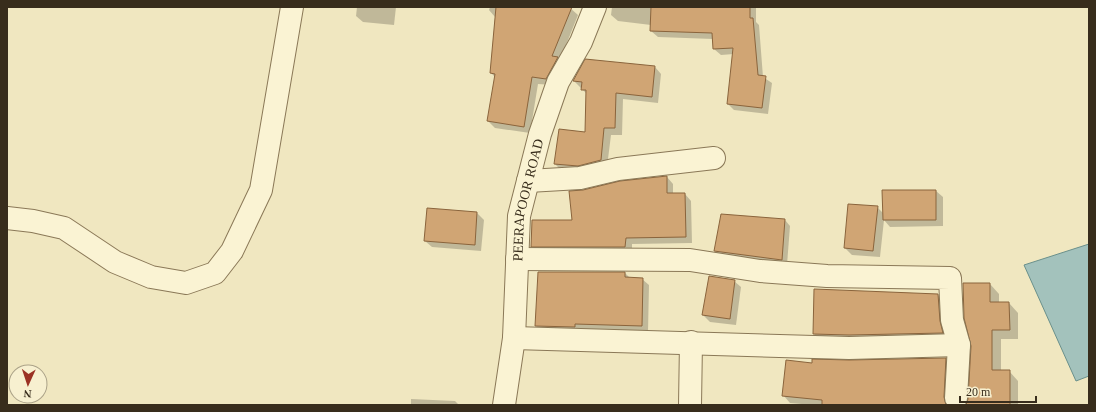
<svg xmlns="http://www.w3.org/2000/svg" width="1096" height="412" font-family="'Times New Roman',serif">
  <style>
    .water { fill: #a3c2bc; stroke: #6a908b }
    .shadow { fill: #0003 }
    .building { fill: #d0a574; stroke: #8a643c }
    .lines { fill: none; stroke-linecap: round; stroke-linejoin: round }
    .minor-casing { stroke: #8a7857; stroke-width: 24 }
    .minor { stroke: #faf3d3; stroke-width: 22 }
    .labels { text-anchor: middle; stroke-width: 3.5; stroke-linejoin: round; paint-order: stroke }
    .street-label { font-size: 14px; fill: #382d1c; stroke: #f7f0d0 }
  </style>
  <rect width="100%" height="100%" fill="#f0e7c0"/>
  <path class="water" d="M1089 244V376L1076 381 1024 265Z"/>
  <g class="shadow">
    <path d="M357 7H396L394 25 363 22 356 16Z"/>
    <path d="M490 7H569L578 15 560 60 553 85 538 84 530 133 495 128 488 121 495 77 491 73 495 17 489 10Z"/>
    <path d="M612 7H756V22L759 25 763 77 772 83 768 114 734 110 728 104 734 54 721 55 714 49 713 39 658 37 651 31V25L618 21 611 15Z"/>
    <path d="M655 67 661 74 658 103 623 99 622 135H611L607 167 562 171 555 164 586 133 587 94 574 81Z"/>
    <path d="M667 177 673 184V194H685L691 201 692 243 632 244V253H538L532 246 573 221Z"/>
    <path d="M936 191 943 197V226L890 227 884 220 880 257 852 255 845 248 877 207 883 213Z"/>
    <path d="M477 213 484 220 481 251 432 247 425 241Z"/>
    <path d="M785 220 790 226 787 265 721 257 715 251Z"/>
    <path d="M625 273 630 278 642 279 649 285 648 332 543 333 536 326Z"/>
    <path d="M734 281 741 287 736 325 710 322 703 315Z"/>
    <path d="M990 284 999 294V303H1009L1018 313V339H1001V371H1009L1018 381V405H966L969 399Z"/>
    <path d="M938 295 945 302 949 339 821 341 814 334Z"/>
    <path d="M945 359 952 366 950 405H813L790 403 784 396 813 364Z"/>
    <path d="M411 399 455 401 459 405H411Z"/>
  </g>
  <g class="building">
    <path d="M496 7H572L552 56 558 57 546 79 532 77 524 127 487 121 495 74 490 73Z"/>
    <path d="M651 7H750V18H753L758 75 766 76 762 108 727 104 733 48 713 49 712 33 650 31Z"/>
    <path d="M585 59 655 66 652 97 616 93 615 128H604L601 160 578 166 554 164 559 129 585 132 586 90H581L582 82 573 81Z"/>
    <path d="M667 176V193H685L686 237 626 238 625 247H531L532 220H572L569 191 583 190 620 181Z"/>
    <path d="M882 190H936V220H883Z"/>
    <path d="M848 204 878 206 873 251 844 248Z"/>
    <path d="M427 208 477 212 475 245 424 241Z"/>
    <path d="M721 214 785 219 782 260 714 251Z"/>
    <path d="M538 272H625V277L643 278 642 326 575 324V327L535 326Z"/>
    <path d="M709 276 735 280 730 319 702 315Z"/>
    <path d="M963 283H990V302H1009L1010 330H992V370H1010V405H966L968 399 971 346 964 318Z"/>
    <path d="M814 289 938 294 940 321 943 333 849 335 813 334Z"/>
    <path d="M946 358 944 397 946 405H822V400L782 396 786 360 812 363V359L849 360Z"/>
  </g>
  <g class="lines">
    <defs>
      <g id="minor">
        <path d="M528 181 580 178 618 169 714 158"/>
        <path d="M7 218 33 221 64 228 115 262 151 277 186 283 215 273 232 251 261 190 292 7"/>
        <path d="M517 259 690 260 760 271 827 276 950 278 952 320 959 345 956 398"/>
        <path d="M514 338 849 348 959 345"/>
        <path id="s1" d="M504 405 514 338 519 216 540 134 558 82 581 42 595 7"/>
        <path d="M690 405 691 342"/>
      </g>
    </defs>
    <use href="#minor" class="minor-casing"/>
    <use href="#minor" class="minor"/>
  </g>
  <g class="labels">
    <g class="street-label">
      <text dy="5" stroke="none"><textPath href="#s1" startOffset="207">PEERAPOOR ROAD</textPath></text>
    </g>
  </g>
  <rect width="1096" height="412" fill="none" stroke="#382d1c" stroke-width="16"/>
  <g transform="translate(28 384) rotate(183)"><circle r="19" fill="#f7f0d0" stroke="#aba288"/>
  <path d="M0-3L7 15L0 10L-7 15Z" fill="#9b3224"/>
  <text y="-6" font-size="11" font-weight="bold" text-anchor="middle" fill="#382d1c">N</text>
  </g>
  <path d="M960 396v6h76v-6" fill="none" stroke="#382d1c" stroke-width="2"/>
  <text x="966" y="396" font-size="12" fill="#382d1c" stroke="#f7f0d0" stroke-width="3" paint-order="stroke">20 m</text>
</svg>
